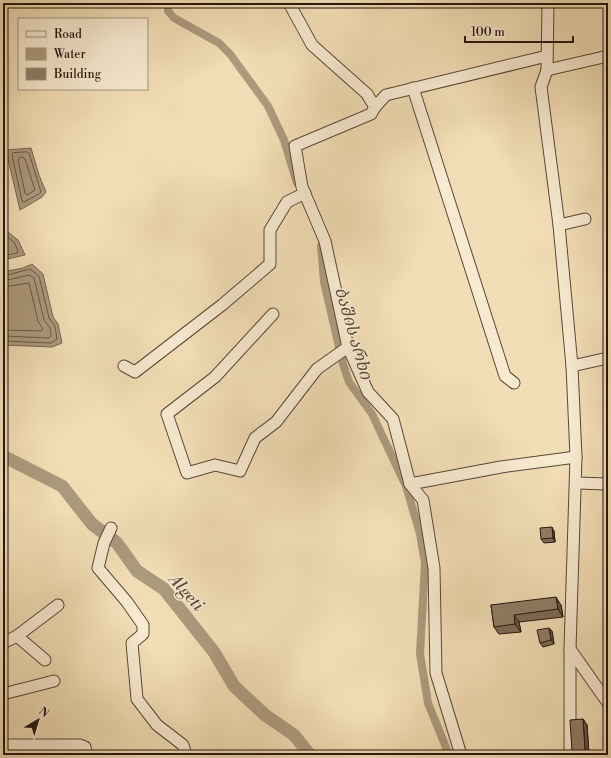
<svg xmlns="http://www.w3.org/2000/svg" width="611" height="758" font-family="'Libre Bodoni','Noto Serif Georgian',serif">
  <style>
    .water { fill: #ac9a7d; stroke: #766551 }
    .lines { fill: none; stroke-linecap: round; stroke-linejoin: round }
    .shore { stroke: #685846; stroke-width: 1 }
    .canal { stroke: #ac9a7d; stroke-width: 8 }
    .river { stroke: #ac9a7d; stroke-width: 13 }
    .minor-casing { stroke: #584739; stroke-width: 13 }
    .minor { stroke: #f7ead0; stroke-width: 11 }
    .wall { fill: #7c6c58; stroke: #25150f }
    .shaded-wall { fill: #655847; stroke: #25150f }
    .building { fill: #907e66; stroke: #25150f }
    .labels { text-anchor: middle; stroke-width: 3; stroke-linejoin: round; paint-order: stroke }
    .water-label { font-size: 17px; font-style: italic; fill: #5b4a3b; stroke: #f7ead0 }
  </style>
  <rect width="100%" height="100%" fill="#f2deb6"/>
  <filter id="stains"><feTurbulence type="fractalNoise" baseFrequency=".005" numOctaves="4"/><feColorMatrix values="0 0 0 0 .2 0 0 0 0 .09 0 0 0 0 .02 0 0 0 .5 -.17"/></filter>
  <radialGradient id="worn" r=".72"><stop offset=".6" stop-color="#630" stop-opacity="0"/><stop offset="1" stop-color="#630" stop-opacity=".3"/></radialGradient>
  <g class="water">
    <path d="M31 148 39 175 46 192 42 197 20 210 6 150Z"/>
    <path d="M3 228 18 240 25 255 3 260Z"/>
    <path d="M32 264 43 274 53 317 58 324 62 343 52 347 3 345V272L23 268Z"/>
  </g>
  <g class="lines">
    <g class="shore">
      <path d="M27 152 29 153 41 192 39 194 24 202 22 201 12 155 13 153Z"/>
      <path d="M23 157 25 159 35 190 27 195 25 193 18 160 19 158Z"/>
      <path d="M3 233 14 242 18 251 17 253 3 256"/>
      <path d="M3 276 30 269 39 276 49 318 55 326 57 339 51 343 3 341"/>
      <path d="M3 281 29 275 34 278 44 320 50 328 51 336 49 338 3 336"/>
      <path d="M3 287 29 283 38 321 43 329 41 331 3 330"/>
    </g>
    <g class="canal">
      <path d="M168 3V11L174 18 219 43 230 54 268 106 284 140 297 183"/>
      <path d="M321 246 324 282 343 364 349 382 372 414 406 486 420 534 425 563 420 654 428 703 449 755"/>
    </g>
    <path class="river" d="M3 456 62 486 92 524 117 543 137 571 164 589 214 652 234 686 265 715 294 735 310 755"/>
    <defs>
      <g id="minor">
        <path d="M289 3 312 45 367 94 375 107"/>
        <path d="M548 3 547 70 608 56"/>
        <path d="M547 70 541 87 559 225 572 366 576 457 570 649V755"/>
        <path d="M413 88 505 376 514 383"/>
        <path d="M559 225 585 219"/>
        <path d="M273 314 215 377 167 414 187 473 215 465 240 471 255 438 276 422 317 369 348 347"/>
        <path d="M124 366 135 372 222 305 270 264V230L287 202 305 193"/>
        <path d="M572 366 608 358"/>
        <path d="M576 483 608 484"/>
        <path d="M410 484 501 467 576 457"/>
        <path d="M111 528 104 543 98 568 127 602 143 625V634L132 643 137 699 157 725 183 745 186 755"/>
        <path d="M17 636 45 660"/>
        <path d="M3 643 17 636 58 605"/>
        <path d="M570 649 608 703"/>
        <path d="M3 694 54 681"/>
        <path d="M3 745H80L85 747 86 755"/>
        <path d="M461 755 436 673 434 568 423 500 410 484 393 419 368 392 348 347 325 241 302 187 295 146 371 114 375 107 386 95 547 56"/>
      </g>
    </defs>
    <use href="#minor" class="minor-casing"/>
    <use href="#minor" class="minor"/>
  </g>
  <g class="wall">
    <path d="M554 531 555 542 544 543 541 539Z"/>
    <path d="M491 605H561L563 617 519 622 521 632 499 634 494 627Z"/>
    <path d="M552 631 554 644 543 647 540 643Z"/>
    <path d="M583 719 587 725 589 755H575L572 751Z"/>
  </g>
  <g class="shaded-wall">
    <path d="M552 527 554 531 555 542 553 538Z"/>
    <path d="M556 597 561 605 563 617 558 609Z"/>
    <path d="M514 615 519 622 521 632 515 624Z"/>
    <path d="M549 628 552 631 554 644 551 640Z"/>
    <path d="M583 719 587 725 589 755 585 750Z"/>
  </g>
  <g class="building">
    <path d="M552 527 553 538 541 539 540 528Z"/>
    <path d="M556 597 558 609 514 615 515 624 494 627 491 605Z"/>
    <path d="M549 628 551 640 540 643 537 630Z"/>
    <path d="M583 719 585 750 572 751 570 720Z"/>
    <path d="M604 743H608V753L604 754Z"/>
  </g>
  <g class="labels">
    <g class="water-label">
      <text transform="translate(354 333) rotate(74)" y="6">ბაშის არხი</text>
      <text transform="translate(187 592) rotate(48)" y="6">Algeti</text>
    </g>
  </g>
  <rect width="611" height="758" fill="none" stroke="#f2deb6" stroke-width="16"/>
  <rect x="4" y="4" width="603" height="750" fill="none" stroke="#25150f" stroke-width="2"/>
  <rect x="8" y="8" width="595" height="742" fill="none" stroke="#25150f"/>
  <rect x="18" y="18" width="130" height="72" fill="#f7ead0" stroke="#a39583"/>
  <rect x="26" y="31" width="20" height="6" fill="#f7ead0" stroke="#a39583"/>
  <text x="54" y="38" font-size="12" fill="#25150f">Road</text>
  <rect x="26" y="48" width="20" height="12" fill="#ac9a7d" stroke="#a39583"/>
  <text x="54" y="58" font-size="12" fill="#25150f">Water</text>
  <rect x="26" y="68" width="20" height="12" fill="#907e66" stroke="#a39583"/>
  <text x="54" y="78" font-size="12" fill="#25150f">Building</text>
  <g transform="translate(38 720) rotate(38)" stroke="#f7ead0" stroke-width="3" paint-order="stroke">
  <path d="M0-3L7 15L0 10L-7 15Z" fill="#25150f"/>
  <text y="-6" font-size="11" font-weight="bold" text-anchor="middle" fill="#25150f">N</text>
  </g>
  <path d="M465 36v6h108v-6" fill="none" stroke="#25150f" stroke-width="2"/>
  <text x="471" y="36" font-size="12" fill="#25150f" stroke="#f7ead0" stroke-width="3" paint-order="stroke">100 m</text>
  <rect width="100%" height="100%" filter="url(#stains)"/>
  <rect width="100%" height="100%" fill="url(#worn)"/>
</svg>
